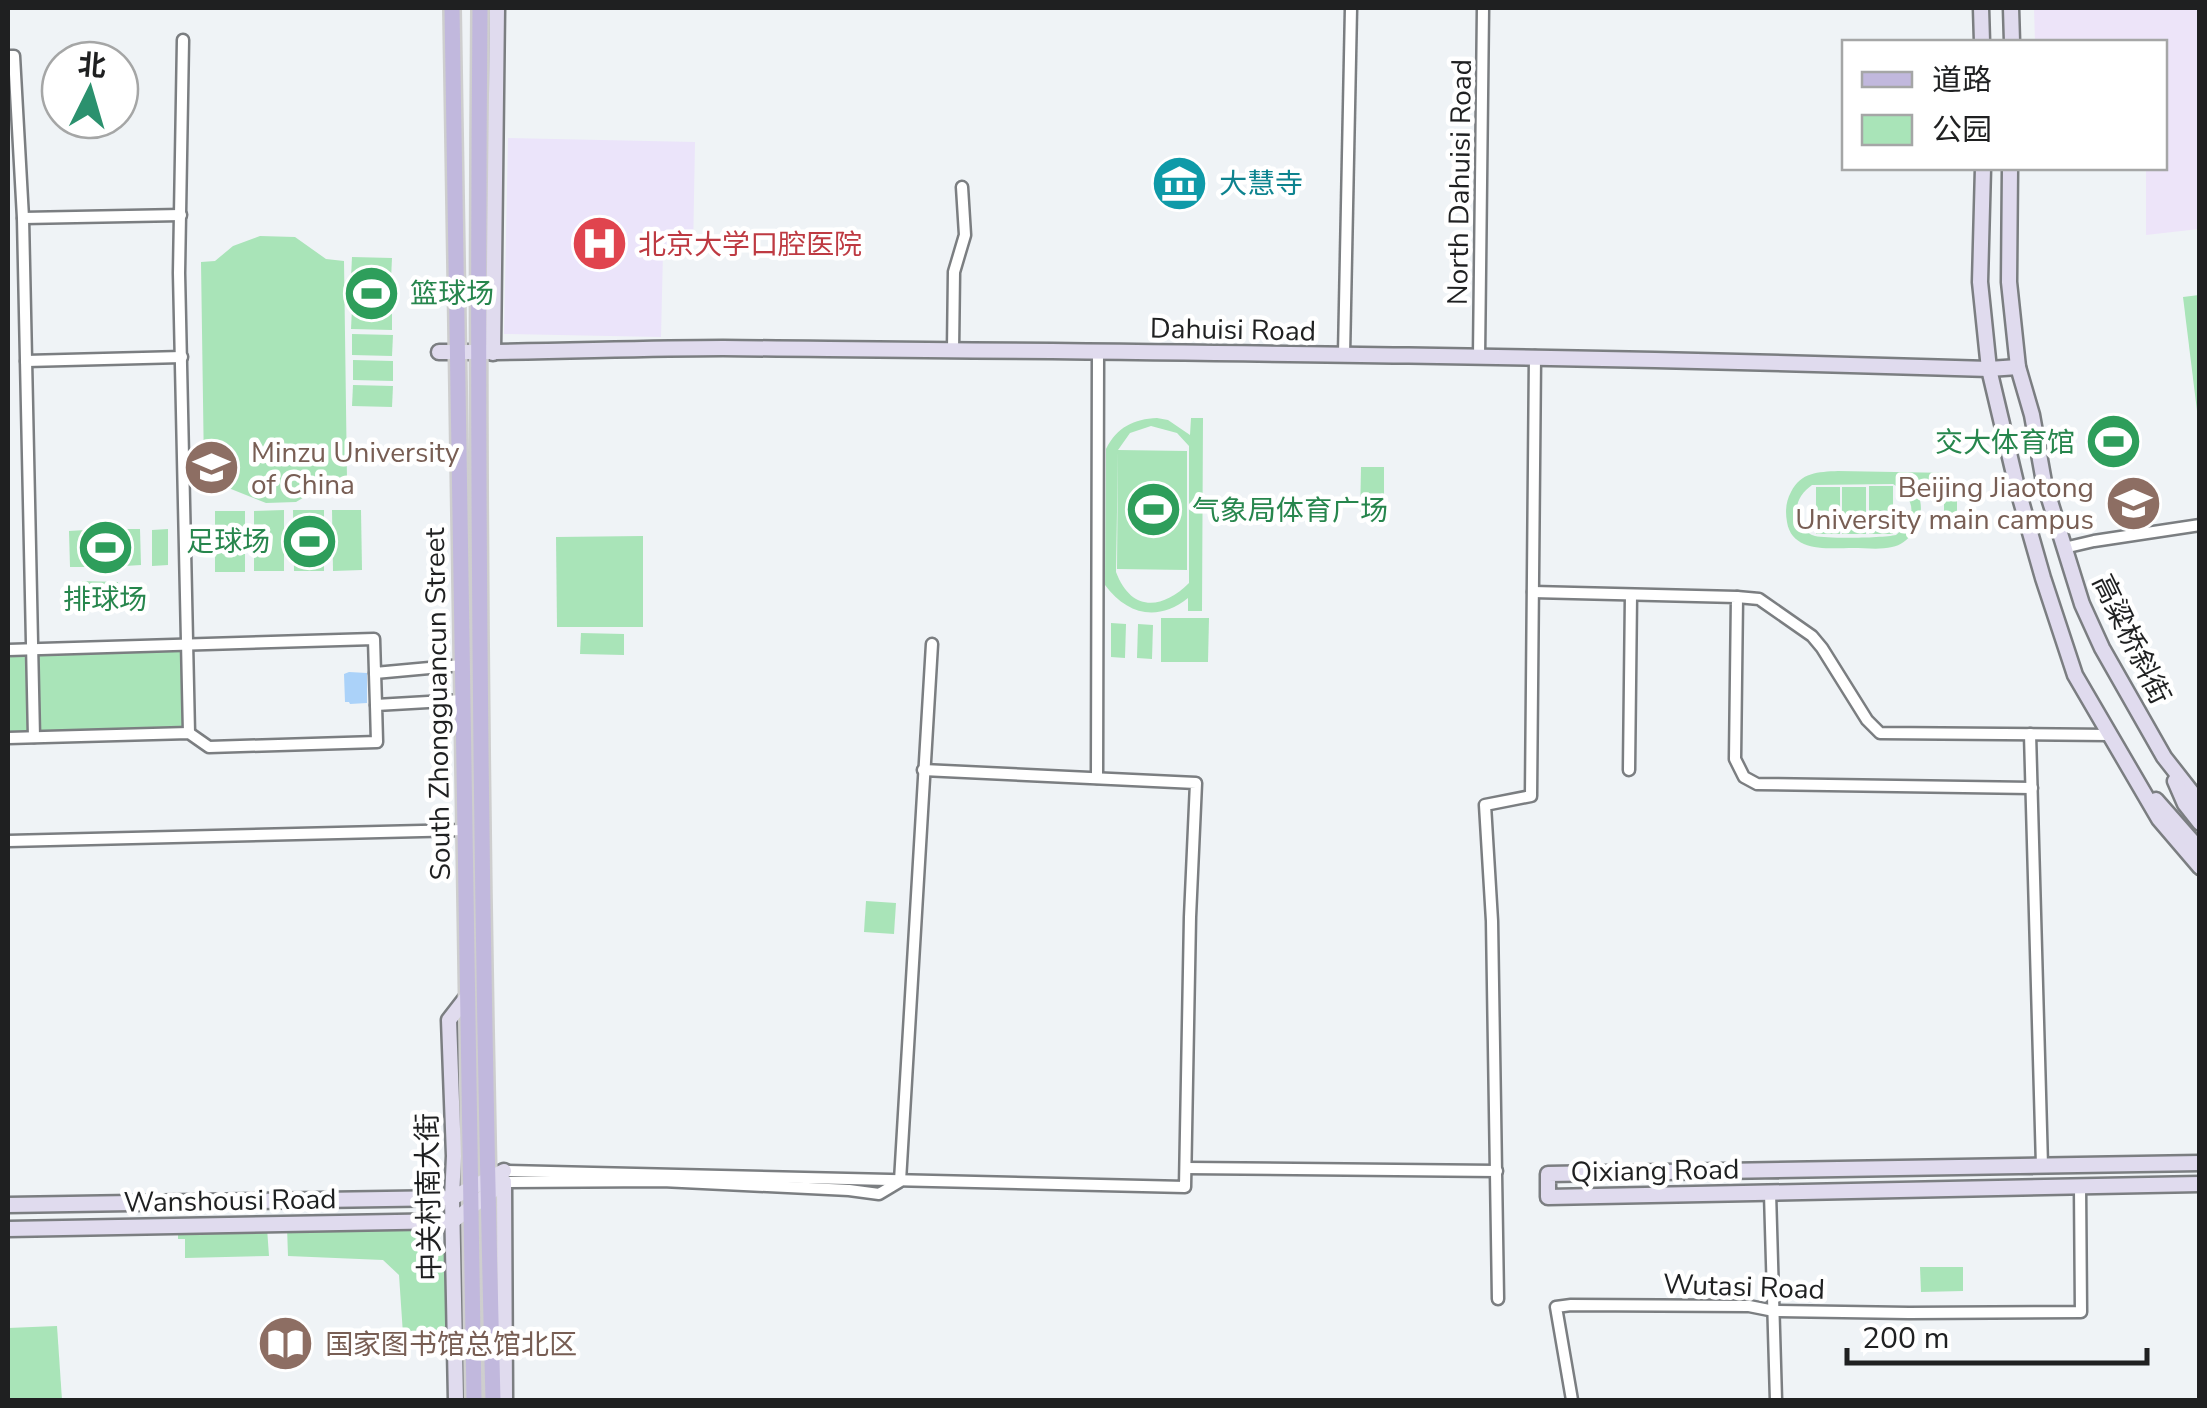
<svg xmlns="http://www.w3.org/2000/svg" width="2207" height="1408" font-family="'Nunito Sans','Noto Sans SC',sans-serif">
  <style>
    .industrial { fill: #ede4f9 }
    .medical { fill: #ebe4fa }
    .green { fill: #a9e4b8; fill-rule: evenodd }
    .water { fill: #abd2f9 }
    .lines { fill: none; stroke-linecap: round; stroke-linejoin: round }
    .street-casing { stroke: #7b7e81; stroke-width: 15 }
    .secondary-casing { stroke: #7b7e81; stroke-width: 19 }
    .primary-casing { stroke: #cecece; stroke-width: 20 }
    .street { stroke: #fff; stroke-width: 10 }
    .secondary { stroke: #e0dbee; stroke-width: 14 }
    .primary { stroke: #c1b8dd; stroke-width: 15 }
    .labels { text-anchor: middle; stroke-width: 9; stroke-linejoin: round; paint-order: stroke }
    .street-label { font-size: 28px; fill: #1f2021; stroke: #fff }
    .culture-label { font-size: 28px; fill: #0d838f; stroke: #fff; text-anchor: start }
    .health-label { font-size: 28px; fill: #be3a42; stroke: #fff; text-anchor: start }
    .leisure-label { font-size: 28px; fill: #27864d; stroke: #fff; text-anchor: start }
    .education-label { font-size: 28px; fill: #785e54; stroke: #fff; text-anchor: start }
  </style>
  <rect width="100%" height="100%" fill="#eff3f6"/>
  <path class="industrial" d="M2034 8H2199V229L2146 235V168H2164V42H2035Z"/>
  <path class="medical" d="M508 138 695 142 693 252H663L661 337 504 334Z"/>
  <g class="green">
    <path d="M260 236 295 237 326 259 344 261 347 480 328 483 296 502 266 503 231 489 204 470 201 262 215 261 233 246Z"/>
    <path d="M352 257 392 258 391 279 351 278Z"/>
    <path d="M351 282 392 284 391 304 351 303Z"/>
    <path d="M2199 295H2200L2199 427 2183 297Z"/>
    <path d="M352 308 392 309V330L351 329Z"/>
    <path d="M352 334 393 335 392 356 352 355Z"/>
    <path d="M353 360 393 361V381L353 380Z"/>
    <path d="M353 385 393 386 392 407 352 406Z"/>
    <path d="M1157 418 1168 420 1190 435 1191 418H1203L1202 611H1188V598C1158 622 1127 615 1105 585L1106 449C1117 427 1134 419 1157 418ZM1151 426 1177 433 1189 446V583C1162 610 1131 612 1116 572L1118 451 1117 569 1187 570V451L1118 450 1130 433Z"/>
    <path d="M1361 467H1384V521H1360Z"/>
    <path d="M1838 471 1951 473V483L1911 484C1912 485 1918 495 1919 497 1926 516 1913 543 1892 547 1880 550 1865 548 1853 548 1829 548 1792 553 1787 522 1785 511 1786 501 1791 492 1801 472 1818 472 1838 471ZM1893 484C1916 498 1918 518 1896 535 1883 538 1828 539 1815 536 1805 534 1798 522 1797 512 1796 500 1803 492 1812 485Z"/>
    <rect x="1869" y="486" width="24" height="48"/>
    <rect x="1816" y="487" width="24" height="47"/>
    <rect x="1842" y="487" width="24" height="47"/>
    <rect x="1944" y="489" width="13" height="29"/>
    <path d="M284 510V571H254V511Z"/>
    <path d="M293 510H324V571H294Z"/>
    <path d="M361 510 362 570 333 571 332 510Z"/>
    <rect x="215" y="511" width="30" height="61"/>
    <path d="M124 529H140L141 565 125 566Z"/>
    <path d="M168 529V565L152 566V530Z"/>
    <path d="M85 530 86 567H70L69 531Z"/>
    <rect x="97" y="530" width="16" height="36"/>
    <path d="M643 536V627H557L556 537Z"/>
    <path d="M82 581 118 582V598L82 597Z"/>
    <path d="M1161 618H1209L1208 662H1161Z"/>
    <path d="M1111 623 1126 624 1125 658 1111 657Z"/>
    <path d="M1138 624 1153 625 1152 659 1137 658Z"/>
    <path d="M581 633 624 634V655L580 654Z"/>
    <path d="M187 644 189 733 8 737V649Z"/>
    <path d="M866 901 896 903 894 934 864 932Z"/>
    <path d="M430 1225 432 1247 449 1249 452 1335 431 1348 404 1349 399 1275 383 1260 288 1256 287 1227Z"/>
    <path d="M267 1228 269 1256 185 1258V1239H178V1229Z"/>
    <path d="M1920 1267H1963V1291L1921 1292Z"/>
    <path d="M57 1326 62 1400H8V1328Z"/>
  </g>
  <path class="water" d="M349 672 367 673V703L350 704 349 702H345L344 674Z"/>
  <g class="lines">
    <defs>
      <g id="street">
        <path d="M183 40 179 273 189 733"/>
        <path d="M8 56H14L23 218 34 737"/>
        <path d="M23 218 181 215"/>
        <path d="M953 350 954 272 965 235 962 187"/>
        <path d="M1344 355 1351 8"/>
        <path d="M1479 357 1483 8"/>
        <path d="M26 361 182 357"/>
        <path d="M2064 548 2094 541 2200 525"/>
        <path d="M1533 592 1737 597 1735 759 1744 777 1757 784 2032 788"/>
        <path d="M1737 597 1759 599 1812 636 1822 648 1867 720 1880 733 2109 735"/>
        <path d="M8 650 374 639 375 673 462 665"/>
        <path d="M375 673 376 705"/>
        <path d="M2030 734 2042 1166"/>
        <path d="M8 738 189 733 209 747 377 742 376 705 463 700"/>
        <path d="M1629 770 1631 595"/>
        <path d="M1097 778 1098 352"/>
        <path d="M8 841 464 830"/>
        <path d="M1186 1168 1497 1171"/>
        <path d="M504 1171 1185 1187 1190 917 1196 783 923 770"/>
        <path d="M900 1181 932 644"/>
        <path d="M504 1182 662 1181 849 1190 879 1194 899 1182"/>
        <path d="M1770 1193 1776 1400"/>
        <path d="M1498 1299 1492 921 1485 805 1531 796 1535 356"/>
        <path d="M1572 1400 1556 1307 1571 1305 1749 1306 1774 1311 1909 1313 2081 1312 2080 1186"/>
      </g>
      <g id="secondary">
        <path d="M1981 8 1982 42"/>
        <path d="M2011 8 2012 42"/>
        <path d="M1983 168 1980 282 1989 369 2017 487 2043 578 2075 675 2159 819 2200 867"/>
        <path d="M2010 168 2009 282 2018 367 2032 415 2044 482 2082 604 2102 648 2164 757 2200 803"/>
        <path d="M439 352C534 353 628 348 723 348 1145 352 1567 355 1989 369L2018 367"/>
        <path d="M493 353 497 8"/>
        <path d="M2175 781 2185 804 2200 823"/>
        <path d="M2156 800 2200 850"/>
        <path d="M2200 1163 1548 1174V1197L2200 1184"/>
        <path d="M504 1182 505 1400"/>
        <path d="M8 1205 452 1198 504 1171"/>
        <path d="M8 1229 453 1221 504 1182"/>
        <path d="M456 1400 452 1198 454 1156 449 1020 466 998"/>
      </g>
      <g id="primary">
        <path d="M452 8 474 1400"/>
        <path d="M480 8C476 472 481 936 493 1400"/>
      </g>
    </defs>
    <use href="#street" class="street-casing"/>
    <use href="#secondary" class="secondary-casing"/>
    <use href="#primary" class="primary-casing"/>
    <use href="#street" class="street"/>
    <use href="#secondary" class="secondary"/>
    <use href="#primary" class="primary"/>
  </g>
  <defs>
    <symbol id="museum-disc" viewBox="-11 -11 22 22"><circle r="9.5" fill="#0f9aa8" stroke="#fff"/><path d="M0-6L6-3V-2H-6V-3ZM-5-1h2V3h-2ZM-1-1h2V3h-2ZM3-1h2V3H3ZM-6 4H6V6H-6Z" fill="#fff"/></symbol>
    <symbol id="hospital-disc" viewBox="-11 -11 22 22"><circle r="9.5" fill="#e0444e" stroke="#fff"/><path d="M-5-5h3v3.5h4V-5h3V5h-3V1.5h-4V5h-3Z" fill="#fff"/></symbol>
    <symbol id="stadium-disc" viewBox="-11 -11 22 22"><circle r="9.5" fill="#2e9e5b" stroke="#fff"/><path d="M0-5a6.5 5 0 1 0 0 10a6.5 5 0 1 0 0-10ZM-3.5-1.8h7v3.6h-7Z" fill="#fff"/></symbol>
    <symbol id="university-disc" viewBox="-11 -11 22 22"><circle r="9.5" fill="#8d6e63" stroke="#fff"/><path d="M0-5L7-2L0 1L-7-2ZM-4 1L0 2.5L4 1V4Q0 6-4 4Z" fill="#fff"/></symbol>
    <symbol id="library-disc" viewBox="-11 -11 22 22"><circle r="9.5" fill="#8d6e63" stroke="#fff"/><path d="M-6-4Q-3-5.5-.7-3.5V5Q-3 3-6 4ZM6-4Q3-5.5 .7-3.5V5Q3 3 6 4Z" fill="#fff"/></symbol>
  </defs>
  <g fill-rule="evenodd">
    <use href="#museum-disc" x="1148" y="152" width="63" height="63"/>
    <use href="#hospital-disc" x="568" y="212" width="63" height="63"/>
    <use href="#stadium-disc" x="340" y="262" width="63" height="63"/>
    <use href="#stadium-disc" x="2082" y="410" width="63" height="63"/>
    <use href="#university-disc" x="180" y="436" width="63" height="63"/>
    <use href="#university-disc" x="2102" y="472" width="63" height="63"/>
    <use href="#stadium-disc" x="1122" y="478" width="63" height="63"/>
    <use href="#stadium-disc" x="278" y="510" width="63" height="63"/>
    <use href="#stadium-disc" x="74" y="516" width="63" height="63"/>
    <use href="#library-disc" x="254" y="1312" width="63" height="63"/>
  </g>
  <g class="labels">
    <g class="street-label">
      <text transform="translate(1459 182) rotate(-89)" y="10">North Dahuisi Road</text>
      <text transform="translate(1233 329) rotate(1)" y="10">Dahuisi Road</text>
      <text transform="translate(2132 639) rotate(64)" y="10">高粱桥斜街</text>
      <text transform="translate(437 704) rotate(-91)" y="10">South Zhongguancun Street</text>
      <text transform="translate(1655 1170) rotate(-1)" y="10">Qixiang Road</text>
      <text transform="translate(428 1197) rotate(-91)" y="10">中关村南大街</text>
      <text transform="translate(230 1200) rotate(-1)" y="10">Wanshousi Road</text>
      <text transform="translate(1744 1286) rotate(2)" y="10">Wutasi Road</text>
    </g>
    <g class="culture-label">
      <text x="1219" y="193">大慧寺</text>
    </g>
    <g class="health-label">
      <text x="638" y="254">北京大学口腔医院</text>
    </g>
    <g class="leisure-label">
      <text x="410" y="303">篮球场</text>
      <text x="2075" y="452" text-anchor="end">交大体育馆</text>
      <text x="1192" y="520">气象局体育广场</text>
      <text x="270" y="551" text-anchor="end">足球场</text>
      <text x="105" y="609" text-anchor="middle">排球场</text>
    </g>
    <g class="education-label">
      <text x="251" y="462">Minzu University<tspan x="251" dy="32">of China</tspan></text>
      <text x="2094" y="497" text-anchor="end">Beijing Jiaotong<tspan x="2094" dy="32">University main campus</tspan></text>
      <text x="325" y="1354">国家图书馆总馆北区</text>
    </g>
  </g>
  <rect width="2207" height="1408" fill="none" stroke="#1f2021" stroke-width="20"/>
  <rect x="1842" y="40" width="325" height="130" fill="#ffffff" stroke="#a5a6a6" stroke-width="2.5"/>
  <rect x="1862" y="72" width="50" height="15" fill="#c1b8dd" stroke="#a5a6a6" stroke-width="2.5"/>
  <text x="1932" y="90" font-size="30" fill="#1f2021">道路</text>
  <rect x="1862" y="115" width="50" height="30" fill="#a9e4b8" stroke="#a5a6a6" stroke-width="2.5"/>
  <text x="1932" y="140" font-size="30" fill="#1f2021">公园</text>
  <g transform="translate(90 90) rotate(5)"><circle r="48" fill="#ffffff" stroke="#a5a6a6" stroke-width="2.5"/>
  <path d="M0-8L18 38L0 25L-18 38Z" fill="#2b916e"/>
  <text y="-15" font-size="28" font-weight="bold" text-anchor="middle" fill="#1f2021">北</text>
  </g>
  <path d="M1847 1348v15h300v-15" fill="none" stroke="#1f2021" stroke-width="5"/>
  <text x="1862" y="1348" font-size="30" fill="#1f2021" stroke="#ffffff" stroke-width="8" paint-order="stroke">200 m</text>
</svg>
